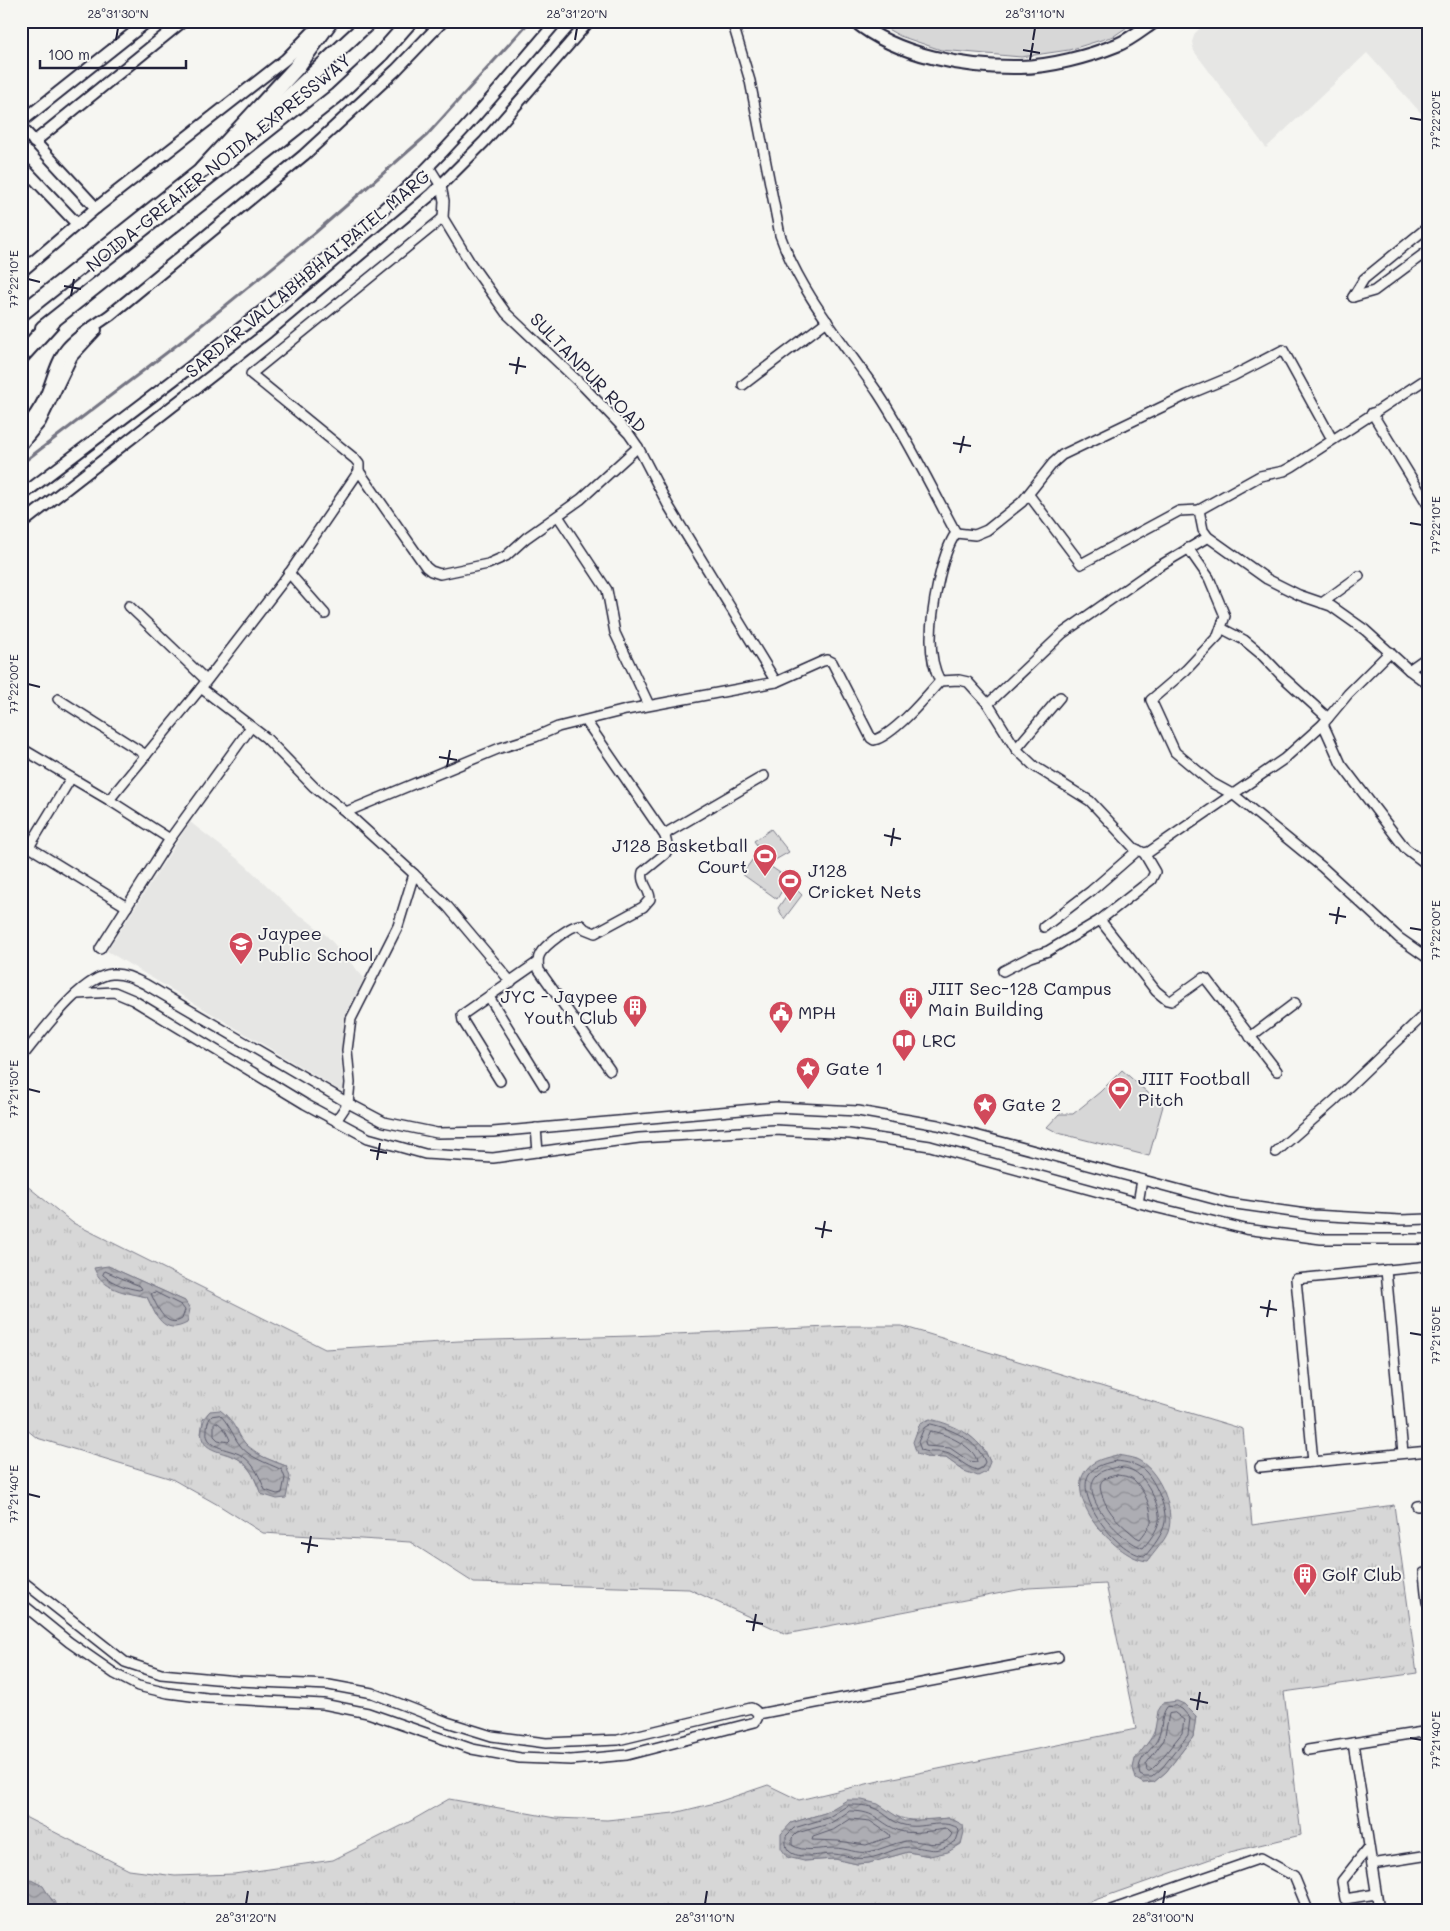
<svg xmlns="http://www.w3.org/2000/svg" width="1450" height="1931" font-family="Mali,sans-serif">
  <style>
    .built { fill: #e6e6e4 }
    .grass { fill: url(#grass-tufts); stroke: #7c7c89; fill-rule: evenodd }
    .park { fill: #d7d7d7; stroke: #7c7c89 }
    .water { fill: url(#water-waves); stroke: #757583 }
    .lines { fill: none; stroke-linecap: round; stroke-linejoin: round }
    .shore { stroke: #5a5a6b; stroke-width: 1 }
    .stream { stroke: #757583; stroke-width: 3 }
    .minor-casing { stroke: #22223b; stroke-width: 12 }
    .tertiary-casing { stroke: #22223b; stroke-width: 14 }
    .secondary-casing { stroke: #22223b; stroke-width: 16 }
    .trunk-casing { stroke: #22223b; stroke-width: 18 }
    .motorway-casing { stroke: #22223b; stroke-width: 19 }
    .minor { stroke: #f6f6f2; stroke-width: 9 }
    .tertiary { stroke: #f6f6f2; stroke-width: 10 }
    .secondary { stroke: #f6f6f2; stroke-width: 12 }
    .trunk { stroke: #f6f6f2; stroke-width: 14 }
    .motorway { stroke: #f6f6f2; stroke-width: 15 }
    .ticks { fill: none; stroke: #22223b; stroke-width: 2 }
    .labels { text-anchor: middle; stroke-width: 4; stroke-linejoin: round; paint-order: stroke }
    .street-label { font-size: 18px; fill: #22223b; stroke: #f6f6f2 }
    .poi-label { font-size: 18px; fill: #22223b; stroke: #f6f6f2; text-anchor: start }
    .neatline { fill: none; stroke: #22223b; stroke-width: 2 }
    .ticks-label { font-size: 12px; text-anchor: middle; fill: #22223b }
  </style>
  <defs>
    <pattern id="grass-tufts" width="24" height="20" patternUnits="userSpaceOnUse" patternTransform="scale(1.25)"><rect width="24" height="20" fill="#d7d7d7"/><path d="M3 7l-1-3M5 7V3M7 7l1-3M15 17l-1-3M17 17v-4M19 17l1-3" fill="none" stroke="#b8b8b9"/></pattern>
    <pattern id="water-waves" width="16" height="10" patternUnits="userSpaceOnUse" patternTransform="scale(1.25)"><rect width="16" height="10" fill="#adadb3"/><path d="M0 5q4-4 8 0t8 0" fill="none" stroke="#8c8c93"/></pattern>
  </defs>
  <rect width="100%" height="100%" fill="#f6f6f2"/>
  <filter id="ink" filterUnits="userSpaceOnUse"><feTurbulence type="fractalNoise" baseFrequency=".02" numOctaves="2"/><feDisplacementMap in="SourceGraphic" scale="10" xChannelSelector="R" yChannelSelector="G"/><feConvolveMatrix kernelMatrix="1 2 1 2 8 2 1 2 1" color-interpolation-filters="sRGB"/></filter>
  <g filter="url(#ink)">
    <g class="built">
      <path d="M1208 21H1429V122L1367 53 1266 148 1194 51 1192 42 1195 33Z"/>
      <path d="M190 822 244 864 300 917 302 916 327 936 364 978 348 1012 340 1055 344 1087 341 1091 107 951Z"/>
    </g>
    <path class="grass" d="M21 1181 73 1223 325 1349 459 1341 631 1336 851 1326H902L1243 1429 1252 1525 1394 1505 1417 1673 1284 1692 1301 1835 1230 1852 1067 1910H58L54 1901 27 1878 21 1879V1815L129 1870 175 1876 234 1874 333 1860 409 1822 449 1799 555 1818 607 1820 674 1813 715 1803 768 1785 799 1800 879 1781 1136 1729 1106 1584 1028 1588 786 1634 689 1589 474 1583 410 1542 263 1533 220 1506 172 1479 37 1438 21 1425ZM108 1266 185 1301 156 1315 147 1297 110 1287ZM210 1411 237 1429 241 1439 248 1446 263 1457 286 1466 261 1494 252 1473 243 1462 201 1434 203 1419ZM968 1434 985 1450 990 1462 964 1471 946 1458 926 1457ZM1196 1716 1193 1737 1166 1772 1154 1782 1143 1783 1133 1768C1137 1752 1152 1743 1156 1726ZM825 1813 894 1815C912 1824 931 1819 950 1818L930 1856 908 1852 869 1863 857 1864 835 1859 804 1861 791 1823Z"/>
    <g class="park">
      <path d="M873 21H1136L1114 36 1069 50 1021 57 941 50 900 36Z"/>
      <path d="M771 829 789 852 770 863 754 841Z"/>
      <path d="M755 856 789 879 777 899 742 874Z"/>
      <path d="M793 886 802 895 784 919 778 908Z"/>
      <path d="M1122 1070 1163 1106 1149 1156 1058 1133 1047 1127 1059 1114H1073L1100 1092Z"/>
    </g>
    <g class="water">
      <path d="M108 1266 185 1301 190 1309 187 1323C163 1336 156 1315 147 1297 126 1293 102 1290 94 1268Z"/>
      <path d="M220 1410C233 1420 233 1426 242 1439 251 1454 270 1460 286 1466L290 1477 286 1498 277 1499 261 1494C257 1483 252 1471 244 1463 231 1450 197 1455 202 1429 203 1421 205 1417 210 1411Z"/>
      <path d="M930 1419C955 1425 980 1436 990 1462L986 1472 978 1476 964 1471 946 1458 926 1457 917 1454 913 1442 920 1423Z"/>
      <path d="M1117 1455C1123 1456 1130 1457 1136 1459 1158 1468 1176 1509 1168 1532 1164 1542 1154 1552 1148 1561 1118 1560 1063 1499 1086 1470 1093 1460 1105 1458 1117 1455Z"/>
      <path d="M1177 1701 1184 1704 1196 1716 1193 1737 1166 1772 1154 1782 1143 1783 1136 1779 1133 1768 1135 1759 1154 1735 1158 1711 1163 1703Z"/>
      <path d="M847 1800H862L878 1804 904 1821 950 1818 963 1825 964 1832 961 1844 948 1852 930 1856 908 1852 869 1863 857 1864 835 1859 804 1861 787 1857 781 1848V1834L791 1823 825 1813Z"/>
      <path d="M27 1878 43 1886 58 1910H21V1879Z"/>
    </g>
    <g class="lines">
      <g class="shore">
        <path d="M105 1271 140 1286 142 1289 139 1290C126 1288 114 1284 103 1275Z"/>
        <path d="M152 1293 155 1292 181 1305 185 1310 182 1319C166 1329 158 1308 152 1296Z"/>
        <path d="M220 1415C228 1423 231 1431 237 1441 247 1458 266 1462 282 1470L285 1478 282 1493 277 1494 265 1490C260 1478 255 1465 244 1457 233 1448 204 1450 207 1430 207 1424 208 1420 212 1416Z"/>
        <path d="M216 1422C223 1425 227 1433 230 1440L228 1442 218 1440 214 1436V1424Z"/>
        <path d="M931 1424C952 1429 977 1440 985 1462L982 1468 977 1470C964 1466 959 1459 949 1454 940 1450 930 1454 921 1450L918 1442 924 1428Z"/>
        <path d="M930 1431C943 1432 976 1447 977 1462L969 1461 950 1448 926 1446 925 1442Z"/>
        <path d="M1116 1461C1126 1462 1138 1464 1145 1471 1155 1481 1167 1508 1165 1522 1163 1534 1153 1547 1145 1556 1120 1555 1074 1499 1089 1474 1095 1465 1107 1463 1116 1461Z"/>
        <path d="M1117 1467C1125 1468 1133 1469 1139 1475 1149 1483 1161 1509 1159 1521 1157 1531 1149 1541 1143 1548 1123 1542 1078 1497 1096 1476 1101 1470 1109 1469 1117 1467Z"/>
        <path d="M1117 1475C1123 1476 1131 1476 1135 1481 1144 1490 1153 1509 1151 1522 1149 1528 1144 1534 1140 1539L1136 1537C1121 1524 1108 1514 1102 1495 1097 1480 1103 1478 1117 1475Z"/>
        <path d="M1176 1706 1182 1709 1190 1718 1188 1735 1162 1768 1152 1777H1144L1140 1775C1135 1758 1152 1752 1158 1738 1163 1728 1160 1716 1167 1707Z"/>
        <path d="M1175 1713 1184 1720 1182 1733 1157 1764 1150 1771H1147L1146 1764 1164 1740 1169 1714Z"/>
        <path d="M849 1805C858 1805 868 1805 876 1809 886 1814 893 1823 904 1825 922 1830 940 1818 958 1828L959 1832 956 1841C934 1856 931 1847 909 1847 895 1847 881 1857 868 1858 856 1860 845 1855 834 1854 821 1854 798 1860 789 1851 785 1847 786 1841 786 1836L794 1828 827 1818Z"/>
        <path d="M850 1811C878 1811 878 1823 900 1831 911 1835 934 1830 947 1829L952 1834C943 1852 920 1839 906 1841 893 1843 881 1850 868 1852 857 1854 846 1848 834 1848 821 1848 803 1853 792 1845V1838L797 1833 829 1824Z"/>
        <path d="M851 1819 870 1821 889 1834 890 1837 866 1845 838 1841 812 1840 813 1837 833 1830Z"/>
      </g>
      <path class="stream" d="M21 464 182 341 316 232 427 135 530 21"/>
      <defs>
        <g id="minor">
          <path d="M732 21 750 81 780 235C801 294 843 342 878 393 907 437 931 487 956 533"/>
          <path d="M429 167 441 186 444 201 443 218 471 264 506 313 584 387 629 434 638 447 668 505 776 682"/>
          <path d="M443 218 251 374 355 459 359 464V471L288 575 201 688 266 738 314 787 346 812 500 748 535 737 558 727 626 710 776 682 823 661 828 660 832 662 871 738 874 740C894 735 926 697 940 681"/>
          <path d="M1353 297 1364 279 1429 226"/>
          <path d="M1353 297 1374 291 1429 250"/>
          <path d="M743 385 827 321"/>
          <path d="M1372 413 1428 505"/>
          <path d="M359 471 426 567 431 571 440 574 488 564 506 556 526 538 581 499 638 447"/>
          <path d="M1029 495 1081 564 1179 511 1199 510 1260 476 1284 471 1293 466 1429 377"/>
          <path d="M1199 510 1203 530 1208 537 1267 579 1299 595 1331 606 1365 630 1409 670 1429 685"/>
          <path d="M558 516 607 590 615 633 649 705"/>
          <path d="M956 533C941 554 931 612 931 639 931 653 933 668 940 681L959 680 968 682 988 704 1016 749 1034 766 1090 801 1134 848 1144 853 1149 852 1284 759 1323 724 1348 694 1390 652"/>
          <path d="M956 533 975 535 987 530 1022 502 1053 463 1062 455 1187 395 1233 376 1283 350 1332 439"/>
          <path d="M1188 548 1209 578 1225 616 1218 636 1186 670 1151 700 1175 752 1212 783 1234 795 1322 867 1399 938 1429 959"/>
          <path d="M289 573 325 614"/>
          <path d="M1322 603 1359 576"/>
          <path d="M129 606 206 680"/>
          <path d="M1221 628 1244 640 1261 654 1283 677 1328 718"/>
          <path d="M1409 670 1429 656"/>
          <path d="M58 699 146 755"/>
          <path d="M988 704 1063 633 1156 568 1208 537"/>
          <path d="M586 721 665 836"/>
          <path d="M1323 724 1341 764 1405 848 1429 866"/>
          <path d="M21 748 109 800"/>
          <path d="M1016 749 1060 697"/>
          <path d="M170 839 109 800 201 688"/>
          <path d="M21 842 127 907"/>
          <path d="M29 847 71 778"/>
          <path d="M414 874 448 907 511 982"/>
          <path d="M1100 920 1156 991 1167 1000 1171 1001 1203 978 1206 979 1277 1071"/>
          <path d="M1044 927 1091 891 1138 850"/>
          <path d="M100 949 170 839 251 727"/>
          <path d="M1003 971 1030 957 1048 951 1100 920 1151 880 1155 872 1144 853"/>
          <path d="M77 994 114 992 133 1000 305 1104 368 1138 425 1154 493 1158 639 1138 775 1130 850 1134 930 1146 1154 1207 1245 1229 1321 1239H1429"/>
          <path d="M489 997 544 1086"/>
          <path d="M1250 1037 1295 1003"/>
          <path d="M21 1058C40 1035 81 976 112 974 124 973 135 979 145 984L348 1103 384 1122 437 1133 493 1132 776 1107 858 1111 938 1125 1229 1203 1313 1215 1400 1220 1429 1219"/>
          <path d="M610 1070 539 970C538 964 537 959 540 954 544 946 572 924 581 925L585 929 595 933 643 907 650 899C650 889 640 883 643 872L665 854 668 849 665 836 668 832 764 776"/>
          <path d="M500 1081 463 1021 462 1015 538 962"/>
          <path d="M336 1121 348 1103 350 1083 347 1050 351 1019 398 926 414 874 346 812"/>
          <path d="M536 1128 538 1152"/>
          <path d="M1276 1152 1334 1101 1429 1010"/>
          <path d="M1138 1203 1142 1180"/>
          <path d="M1386 1270 1403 1453"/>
          <path d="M1313 1462 1296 1279 1429 1266"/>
          <path d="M1260 1467 1429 1451"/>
          <path d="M1417 1506 1429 1505"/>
          <path d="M1429 1573H1424L1427 1602H1429"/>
          <path d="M21 1580 125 1662 161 1674 237 1681 329 1685 372 1693 447 1722 492 1736 546 1743 618 1740 751 1708C758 1711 760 1716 755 1722L627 1755 571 1760 520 1758 472 1749 368 1713 323 1704 207 1698 168 1693 138 1686 115 1674 69 1642 21 1603"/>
          <path d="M758 1714 1058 1657"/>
          <path d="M1353 1743 1379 1910"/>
          <path d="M1308 1750 1429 1731"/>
          <path d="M1369 1847 1342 1881 1345 1899 1376 1894"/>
          <path d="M1372 1864 1429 1855"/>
          <path d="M1111 1910 1261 1858 1294 1876 1308 1910"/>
        </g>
        <g id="tertiary">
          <path d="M21 122 148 21"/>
          <path d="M21 127 96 208"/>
          <path d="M34 142 183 21"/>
          <path d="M21 165 77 224"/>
          <path d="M21 272 96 208 286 59 323 21"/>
          <path d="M21 433C30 422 39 410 45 397 52 382 56 361 67 348 79 334 96 325 110 315L304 155 396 70 443 21"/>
          <path d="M21 445 40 422 72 356 96 330"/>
          <path d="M21 496C145 401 272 309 388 205 450 150 503 84 557 21"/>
          <path d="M21 524 268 332 432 194 484 142 589 21"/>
        </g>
        <path id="secondary" d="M855 21C897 56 967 68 1020 67 1049 67 1090 56 1117 45 1130 40 1143 29 1155 21"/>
        <g id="trunk">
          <path d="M21 314 255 128 370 21"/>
          <path d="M43 328 336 96 380 55 410 21"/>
        </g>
        <g id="motorway">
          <path d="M202 170 296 68 330 21"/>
          <path d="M21 356 52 322"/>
        </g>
      </defs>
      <use href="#minor" class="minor-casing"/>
      <use href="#tertiary" class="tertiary-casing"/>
      <use href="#secondary" class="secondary-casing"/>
      <use href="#trunk" class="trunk-casing"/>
      <use href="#motorway" class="motorway-casing"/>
      <use href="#minor" class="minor"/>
      <use href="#tertiary" class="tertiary"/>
      <use href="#secondary" class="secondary"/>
      <use href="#trunk" class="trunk"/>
      <use href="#motorway" class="motorway"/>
    </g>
  </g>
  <path class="ticks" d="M116 40 118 28M575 40 577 28M1033 40 1035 28M1023 50 1040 53M1030 60 1033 43M1410 118 1422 120M28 279 40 282M64 286 81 289M71 296 74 279M509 364 526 367M516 374 519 357M953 443 971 446M960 453 964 436M1410 523 1422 525M28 684 40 687M439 757 457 760M447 767 450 750M884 835 901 839M891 846 894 828M1329 914 1346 917M1336 924 1339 907M1410 928 1422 930M28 1089 40 1092M370 1150 387 1153M377 1160 380 1143M815 1228 832 1231M822 1238 825 1221M1260 1307 1277 1310M1267 1317 1270 1300M1410 1333 1422 1335M28 1494 40 1497M301 1543 318 1546M308 1553 311 1536M746 1621 763 1624M753 1631 756 1614M1190 1699 1208 1703M1197 1710 1200 1692M1410 1738 1422 1740M246 1904 248 1891M705 1904 707 1891M1163 1904 1165 1891"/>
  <defs>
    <symbol id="stadium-pin" viewBox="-11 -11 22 30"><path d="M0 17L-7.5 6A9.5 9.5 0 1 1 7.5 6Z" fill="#d1495b" stroke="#f6f6f2"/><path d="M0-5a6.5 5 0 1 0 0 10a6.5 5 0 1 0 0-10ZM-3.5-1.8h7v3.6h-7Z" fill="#fff"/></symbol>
    <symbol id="school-pin" viewBox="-11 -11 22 30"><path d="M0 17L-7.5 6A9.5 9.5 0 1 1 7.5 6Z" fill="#d1495b" stroke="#f6f6f2"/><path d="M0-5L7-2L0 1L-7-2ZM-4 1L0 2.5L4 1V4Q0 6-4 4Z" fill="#fff"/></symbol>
    <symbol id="building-pin" viewBox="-11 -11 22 30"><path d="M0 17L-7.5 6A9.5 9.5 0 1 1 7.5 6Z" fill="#d1495b" stroke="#f6f6f2"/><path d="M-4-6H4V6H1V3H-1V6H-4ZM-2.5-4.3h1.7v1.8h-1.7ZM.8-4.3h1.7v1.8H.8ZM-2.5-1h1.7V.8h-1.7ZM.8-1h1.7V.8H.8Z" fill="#fff"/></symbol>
    <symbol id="civic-pin" viewBox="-11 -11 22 30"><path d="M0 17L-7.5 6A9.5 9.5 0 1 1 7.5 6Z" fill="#d1495b" stroke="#f6f6f2"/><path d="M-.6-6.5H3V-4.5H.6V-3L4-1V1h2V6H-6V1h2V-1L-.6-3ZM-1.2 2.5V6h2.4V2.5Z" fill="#fff"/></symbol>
    <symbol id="library-pin" viewBox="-11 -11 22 30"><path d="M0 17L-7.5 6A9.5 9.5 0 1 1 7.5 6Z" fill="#d1495b" stroke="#f6f6f2"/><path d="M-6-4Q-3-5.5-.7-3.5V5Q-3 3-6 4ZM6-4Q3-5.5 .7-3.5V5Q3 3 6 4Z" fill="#fff"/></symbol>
    <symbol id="sight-pin" viewBox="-11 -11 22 30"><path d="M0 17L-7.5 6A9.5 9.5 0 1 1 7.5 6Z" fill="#d1495b" stroke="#f6f6f2"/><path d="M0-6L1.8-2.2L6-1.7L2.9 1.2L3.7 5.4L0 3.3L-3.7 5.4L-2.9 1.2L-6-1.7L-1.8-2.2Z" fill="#fff"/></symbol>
  </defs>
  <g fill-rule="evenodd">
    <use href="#stadium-pin" x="751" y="842" width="28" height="38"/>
    <use href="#stadium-pin" x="776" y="867" width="28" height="38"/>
    <use href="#school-pin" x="227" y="930" width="28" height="38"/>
    <use href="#building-pin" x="897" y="985" width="28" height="38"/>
    <use href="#building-pin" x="621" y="993" width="28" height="38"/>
    <use href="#civic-pin" x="767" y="999" width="28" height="38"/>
    <use href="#library-pin" x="890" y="1027" width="28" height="38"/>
    <use href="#sight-pin" x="794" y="1055" width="28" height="38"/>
    <use href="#stadium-pin" x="1106" y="1075" width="28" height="38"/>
    <use href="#sight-pin" x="971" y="1091" width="28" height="38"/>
    <use href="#building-pin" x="1291" y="1561" width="28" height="38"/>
  </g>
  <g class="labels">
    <g class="street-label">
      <text transform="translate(219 163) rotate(-39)" y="6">NOIDA-GREATER NOIDA EXPRESSWAY</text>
      <text transform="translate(308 274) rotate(-40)" y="6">SARDAR VALLABHBHAI PATEL MARG</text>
      <text transform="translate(588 373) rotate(46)" y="6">SULTANPUR ROAD</text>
    </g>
    <g class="poi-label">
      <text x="748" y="852" text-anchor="end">J128 Basketball<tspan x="748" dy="21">Court</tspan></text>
      <text x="808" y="877">J128<tspan x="808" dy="21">Cricket Nets</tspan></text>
      <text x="258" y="940">Jaypee<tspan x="258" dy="21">Public School</tspan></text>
      <text x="928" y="995">JIIT Sec-128 Campus<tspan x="928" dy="21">Main Building</tspan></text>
      <text x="618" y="1003" text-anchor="end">JYC - Jaypee<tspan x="618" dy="21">Youth Club</tspan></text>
      <text x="798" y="1019">MPH</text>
      <text x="922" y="1047">LRC</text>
      <text x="826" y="1075">Gate 1</text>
      <text x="1138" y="1085">JIIT Football<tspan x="1138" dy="21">Pitch</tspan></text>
      <text x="1002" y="1111">Gate 2</text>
      <text x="1322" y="1581">Golf Club</text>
    </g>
  </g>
  <rect width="1450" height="1931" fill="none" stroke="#f6f6f2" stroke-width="55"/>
  <path d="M40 60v8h146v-8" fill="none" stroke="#22223b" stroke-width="2.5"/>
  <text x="48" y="60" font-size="15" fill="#22223b" stroke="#f6f6f2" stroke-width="4" paint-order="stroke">100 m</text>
  <rect x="28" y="28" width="1394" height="1876" class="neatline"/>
  <g class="ticks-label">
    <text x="118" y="18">28°31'30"N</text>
    <text x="577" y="18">28°31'20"N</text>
    <text x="1035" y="18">28°31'10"N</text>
    <text transform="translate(1436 120) rotate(-90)" y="4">77°22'20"E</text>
    <text transform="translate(14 279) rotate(-90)" y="4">77°22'10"E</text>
    <text transform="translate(1436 525) rotate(-90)" y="4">77°22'10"E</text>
    <text transform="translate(14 684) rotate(-90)" y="4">77°22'00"E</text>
    <text transform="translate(1436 930) rotate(-90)" y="4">77°22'00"E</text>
    <text transform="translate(14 1089) rotate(-90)" y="4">77°21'50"E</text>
    <text transform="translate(1436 1335) rotate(-90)" y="4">77°21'50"E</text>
    <text transform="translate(14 1494) rotate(-90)" y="4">77°21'40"E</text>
    <text transform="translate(1436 1740) rotate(-90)" y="4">77°21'40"E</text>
    <text x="246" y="1922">28°31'20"N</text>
    <text x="705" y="1922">28°31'10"N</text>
    <text x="1163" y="1922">28°31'00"N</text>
  </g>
</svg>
